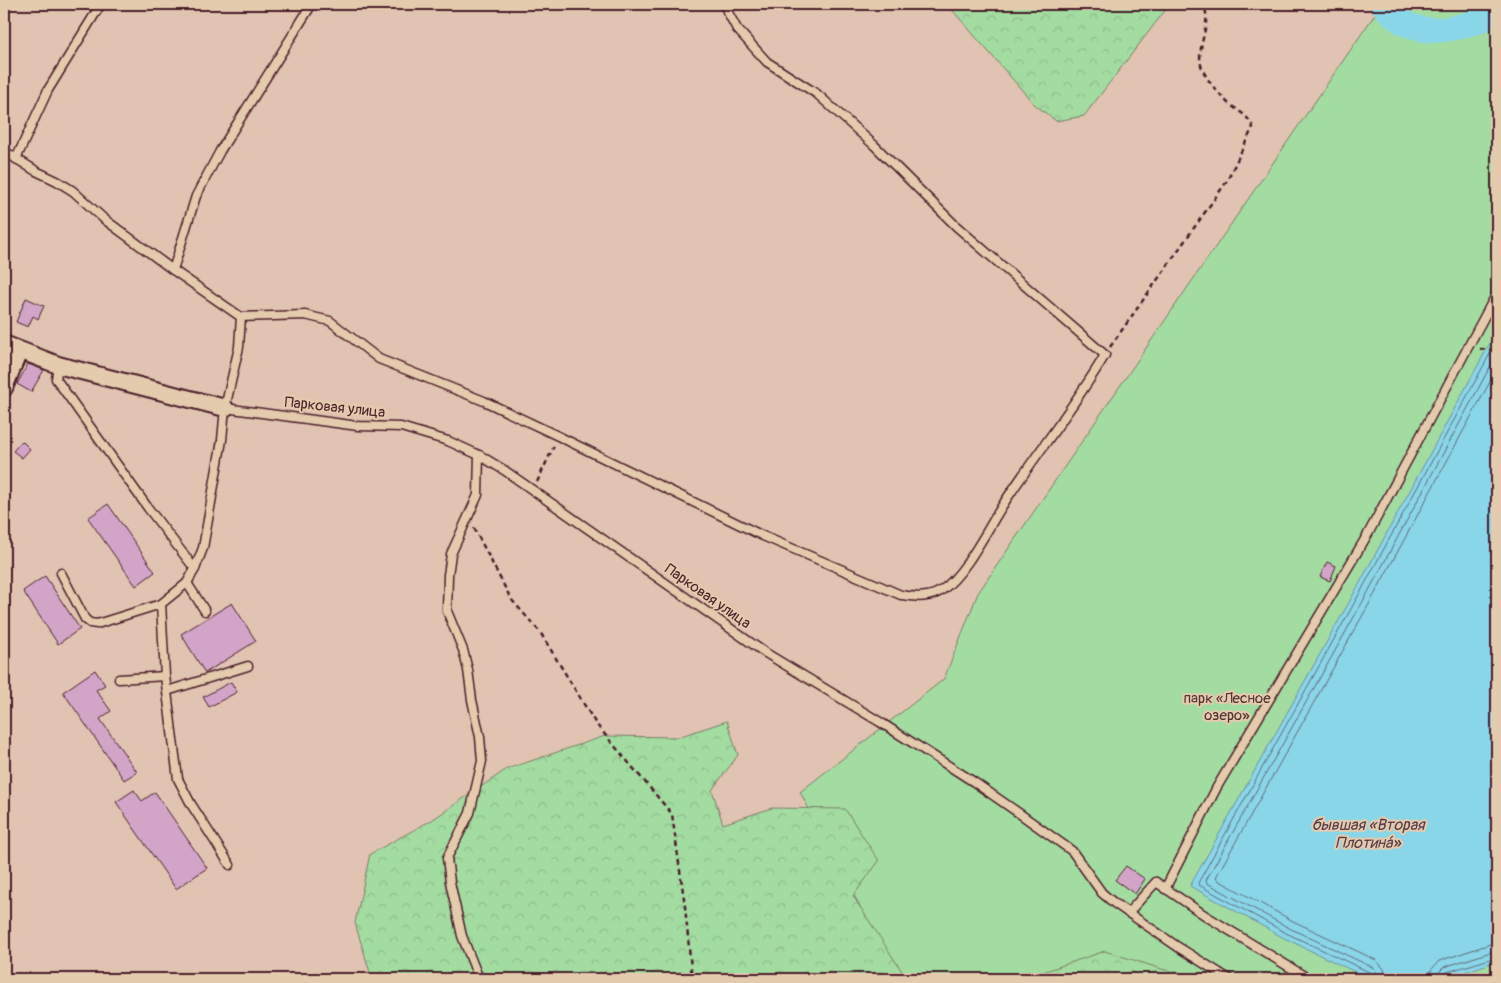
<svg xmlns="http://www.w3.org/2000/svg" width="1501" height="983" font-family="Pangolin,sans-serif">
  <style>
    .green { fill: #a3dca1; stroke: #767e66 }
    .forest { fill: url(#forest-crowns); stroke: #767e66 }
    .water { fill: #89d6e9; stroke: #708d9d }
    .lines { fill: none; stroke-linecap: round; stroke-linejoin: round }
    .shore { stroke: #636877; stroke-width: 1 }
    .river { stroke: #89d6e9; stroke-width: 25 }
    .building { fill: #d2a5c8; stroke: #4a1f2b }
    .service-casing { stroke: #4a1f2b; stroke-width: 11 }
    .minor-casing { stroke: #4a1f2b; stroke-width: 20 }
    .path { stroke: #4a1f2b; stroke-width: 2.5; stroke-dasharray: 5 4; stroke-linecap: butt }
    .service { stroke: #e5cbad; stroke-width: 8 }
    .minor { stroke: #e5cbad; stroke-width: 16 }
    .labels { text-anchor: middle; stroke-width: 4; stroke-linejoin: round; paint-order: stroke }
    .street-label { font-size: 15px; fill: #4a1f2b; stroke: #e5cbad }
    .park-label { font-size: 15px; fill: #533237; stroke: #e5cbad }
    .water-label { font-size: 16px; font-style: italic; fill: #533a48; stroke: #e5cbad }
  </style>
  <defs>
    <pattern id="forest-crowns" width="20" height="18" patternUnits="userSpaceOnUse" patternTransform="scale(1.25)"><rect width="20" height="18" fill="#a3dca1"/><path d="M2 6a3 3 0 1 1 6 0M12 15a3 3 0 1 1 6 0" fill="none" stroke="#8ebc8b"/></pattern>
  </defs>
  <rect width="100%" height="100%" fill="#e1c3b2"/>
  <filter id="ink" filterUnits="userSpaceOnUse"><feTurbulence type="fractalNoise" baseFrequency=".02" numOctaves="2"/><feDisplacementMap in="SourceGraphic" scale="10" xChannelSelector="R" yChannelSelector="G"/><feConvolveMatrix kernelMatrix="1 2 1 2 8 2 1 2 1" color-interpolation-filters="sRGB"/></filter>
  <g filter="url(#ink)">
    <path class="green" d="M1382 4H1497V979H898L800 792 944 679 978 593Z"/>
    <g class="forest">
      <path d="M947 4H1170L1084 116 1056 121 1034 104Z"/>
      <path d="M727 721 738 755 712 790 723 824 772 808 845 809 879 861 853 896 907 979H372L355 923 370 854 432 820 507 769 605 736 678 737Z"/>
      <path d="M1105 951 1165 970 1201 977 1202 979H1022Z"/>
    </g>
    <path class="water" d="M1497 330V961L1444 979H1370L1284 938 1190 886 1357 588Z"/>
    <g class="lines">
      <g class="shore">
        <path d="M1372 979 1369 972 1286 933 1199 885 1198 883 1361 591 1497 341"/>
        <path d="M1379 979 1377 972 1372 967 1289 928 1207 883 1206 880 1367 594 1497 354"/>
        <path d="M1386 979 1384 969 1376 960 1293 921 1218 880 1216 877 1373 597 1497 369"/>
        <path d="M1430 979 1431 970 1439 961 1490 944 1497 943"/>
        <path d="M1437 979 1439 972 1444 967 1497 950"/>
        <path d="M1444 979V975L1447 972 1497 957"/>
      </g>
      <path class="river" d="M1383 4C1404 32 1433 35 1464 25 1470 23 1478 22 1483 19 1488 16 1493 9 1497 5"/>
    </g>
    <g class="building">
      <path d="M26 298 44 306 38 319 33 316 28 327 16 322Z"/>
      <path d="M28 364 44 370 31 392 17 384Z"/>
      <path d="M22 441 30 449 22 458 13 451Z"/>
      <path d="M108 504 155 572 136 586 88 518Z"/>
      <path d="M1327 562 1336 566 1330 581 1320 577Z"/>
      <path d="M45 576 80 629 58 644 23 591Z"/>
      <path d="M232 603 256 641 205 673 181 634Z"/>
      <path d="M95 670 105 685 96 690 111 711 100 719 137 772 124 780 63 692Z"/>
      <path d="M231 682 237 692 209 707 203 697Z"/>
      <path d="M134 790 142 801 155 792 207 868 176 889 116 802Z"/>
      <path d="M1126 866 1145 879 1135 894 1115 880Z"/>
    </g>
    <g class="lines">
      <defs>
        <g id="service">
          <path d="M4 151 36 171 57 181 73 191 104 219 173 270"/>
          <path d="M16 159 48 90 101 4"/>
          <path d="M241 317 305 315 330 321 379 359 484 401 558 436 763 536 901 595C916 597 929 599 942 590 967 573 990 523 1008 497 1040 449 1076 404 1105 355L956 226 874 145 817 94 767 62 737 29 726 9V4"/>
          <path d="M58 365 56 379 148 508 195 569"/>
          <path d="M225 408 358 426 401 427 448 441 479 455 504 470 764 652 880 722 974 782 1023 816 1072 851 1102 893 1114 903 1178 947 1229 979"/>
          <path d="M61 573 85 619 90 623 97 624 161 604 187 583 195 569 203 548 222 440 225 408 239 347 241 317 173 270 196 196 220 151 312 4"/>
          <path d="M187 583 205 611"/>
          <path d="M161 604 165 676 178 779 191 804 230 865"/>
          <path d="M119 679 165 676"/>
          <path d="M167 691 248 666"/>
          <path d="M1165 889 1217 787 1368 534 1497 293"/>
          <path d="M1128 913 1156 882 1206 916 1309 979"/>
          <path d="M479 979 462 936 450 882 447 858 470 813 482 761 480 737 472 700 468 670 463 650 447 611 448 575 451 554 478 495 479 455"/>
        </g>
        <g id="minor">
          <path d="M4 344 58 365 225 408"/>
          <path d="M4 388 19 351"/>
        </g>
      </defs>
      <use href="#service" class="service-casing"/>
      <use href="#minor" class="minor-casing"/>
      <g class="path">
        <path d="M1110 347 1227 181 1253 127C1248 115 1238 111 1228 103 1219 94 1207 81 1202 68 1194 49 1215 19 1202 4"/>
        <path d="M1480 349 1497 350"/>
        <path d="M537 482 554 446"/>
        <path d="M474 528 511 599 540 632 596 724 672 814 685 906 692 979"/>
      </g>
      <use href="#service" class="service"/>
      <use href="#minor" class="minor"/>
    </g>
  </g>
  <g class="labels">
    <g class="street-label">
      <text transform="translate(335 407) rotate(6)" y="5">Парковая улица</text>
      <text transform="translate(708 596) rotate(35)" y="5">Парковая улица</text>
    </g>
    <g class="park-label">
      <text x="1227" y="703">парк «Лесное<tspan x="1227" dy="17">озеро»</tspan></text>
    </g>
    <g class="water-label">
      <text x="1368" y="830">бывшая «Вторая<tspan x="1368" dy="18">Плотинá»</tspan></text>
    </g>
  </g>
  <rect width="1501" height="983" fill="none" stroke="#e5cbad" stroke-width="20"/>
  <rect x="10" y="10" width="1481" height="963" fill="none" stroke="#4a1f2b" stroke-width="2" filter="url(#ink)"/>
</svg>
